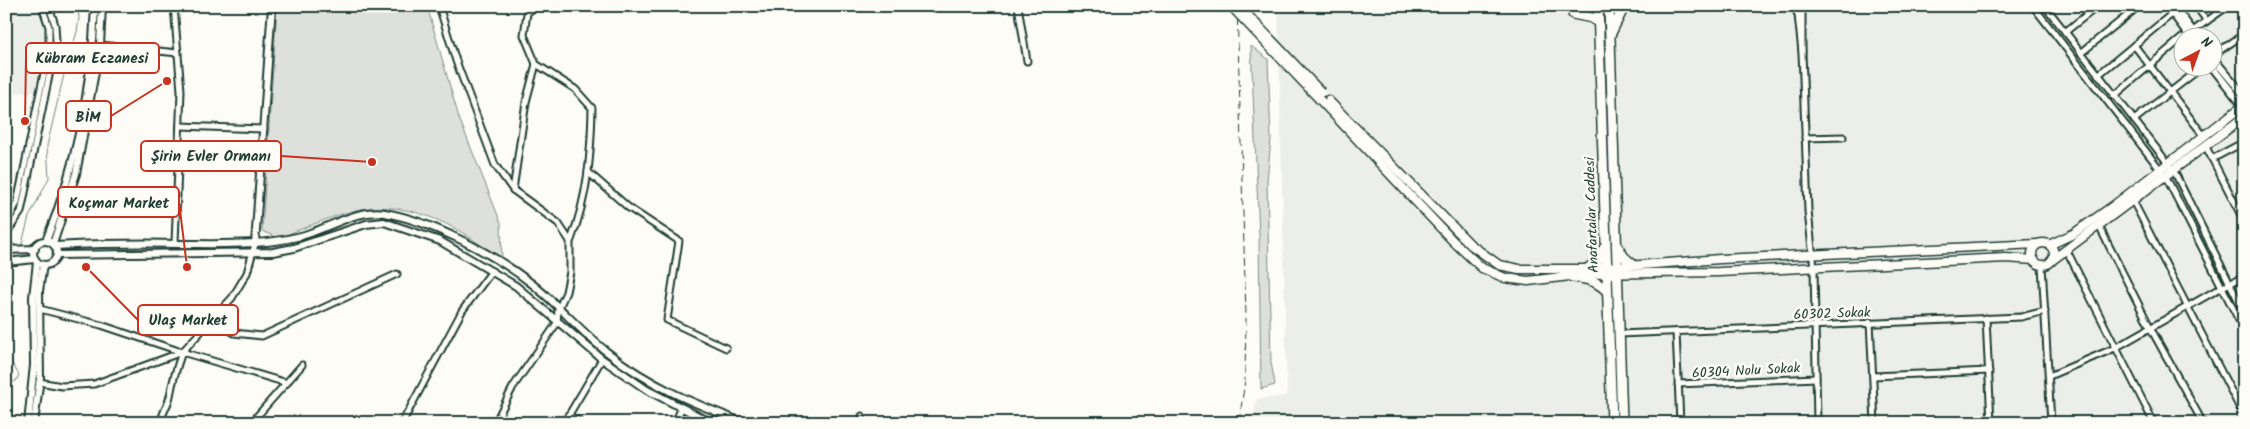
<svg xmlns="http://www.w3.org/2000/svg" width="2250" height="429" font-family="Kalam,sans-serif">
  <style>
    .built { fill: #eceee9; fill-rule: evenodd }
    .green { fill: #dde0db; stroke: #7e8e88 }
    .lines { fill: none; stroke-linecap: round; stroke-linejoin: round }
    .stream { stroke: #75877f; stroke-width: 1 }
    .minor-casing { stroke: #1f3d34; stroke-width: 9 }
    .tertiary-casing { stroke: #1f3d34; stroke-width: 10 }
    .secondary-casing { stroke: #1f3d34; stroke-width: 11 }
    .primary-casing { stroke: #1f3d34; stroke-width: 12 }
    .minor { stroke: #fdfcf7; stroke-width: 5 }
    .tertiary { stroke: #fdfcf7; stroke-width: 6 }
    .secondary { stroke: #fdfcf7; stroke-width: 8 }
    .primary { stroke: #fdfcf7; stroke-width: 9 }
    .rail { stroke: #1f3d34; stroke-width: 1; stroke-dasharray: 8 4; stroke-linecap: butt }
    .secondary-bridge-casing { stroke: #1f3d34; stroke-width: 11; stroke-linecap: butt }
    .secondary-bridge { stroke: #fdfcf7; stroke-width: 8 }
    .labels { text-anchor: middle; stroke-width: 5; stroke-linejoin: round; paint-order: stroke }
    .street-label { font-size: 14px; fill: #1f3d34; stroke: #fdfcf7 }
    .leader { fill: none; stroke: #c8321e; stroke-width: 2 }
    .callout-dot { fill: #c8321e; stroke: #fdfcf7; stroke-width: 2 }
    .callout { fill: #fdfcf7; stroke: #c8321e; stroke-width: 2 }
    .callout-label { font-size: 15px; text-anchor: middle; font-weight: bold; fill: #1f3d34 }
  </style>
  <rect width="100%" height="100%" fill="#fdfcf7"/>
  <filter id="ink" filterUnits="userSpaceOnUse"><feTurbulence type="fractalNoise" baseFrequency=".02" numOctaves="2"/><feDisplacementMap in="SourceGraphic" scale="10" xChannelSelector="R" yChannelSelector="G"/><feConvolveMatrix kernelMatrix="1 2 1 2 8 2 1 2 1" color-interpolation-filters="sRGB"/></filter>
  <g filter="url(#ink)">
    <g class="built">
      <path d="M6 6H36L45 24 47 38 38 91 17 93 6 104Z"/>
      <path d="M1278 6H2244V423H1252L1257 399 1287 396ZM2182 38H2212V68H2182Z"/>
    </g>
    <g class="green">
      <path d="M277 6H427L459 118 501 223 502 263C466 229 412 200 361 209 335 214 303 229 278 238L262 231Z"/>
      <path d="M1251 46 1268 59 1271 139 1267 181 1271 362 1275 385 1261 389 1259 235Z"/>
    </g>
    <g class="lines">
      <g class="stream">
        <path d="M21 247 29 217 49 178 47 146 65 70 77 32 79 17 77 6"/>
        <path d="M6 269 9 265"/>
        <path d="M6 353 19 375 16 381 6 384"/>
      </g>
      <defs>
        <g id="minor">
          <path d="M174 6 181 91 175 243"/>
          <path d="M439 6 456 61 495 165 513 190 558 223 570 241V272L566 292 558 310 557 323 513 387 495 423"/>
          <path d="M1018 6 1027 61"/>
          <path d="M1797 6 1802 52 1808 211 1814 268 1817 423"/>
          <path d="M2033 6 2166 177 2244 330"/>
          <path d="M2045 6 2174 171 2244 312"/>
          <path d="M2196 6 2207 21"/>
          <path d="M2065 32 2098 6"/>
          <path d="M2183 38 2228 6"/>
          <path d="M100 45 178 53"/>
          <path d="M2134 45 2204 136"/>
          <path d="M1802 52V6"/>
          <path d="M2081 53 2139 6"/>
          <path d="M2212 56 2244 34"/>
          <path d="M536 64 575 89 592 108C591 155 588 196 571 240"/>
          <path d="M2098 75 2173 13"/>
          <path d="M2114 96 2182 38"/>
          <path d="M2134 120 2201 68"/>
          <path d="M180 126 264 129"/>
          <path d="M1805 138 1843 137"/>
          <path d="M2206 147 2244 221"/>
          <path d="M2212 159 2244 142"/>
          <path d="M588 172 629 208 679 241 667 320 726 348"/>
          <path d="M513 190 526 102 536 64 524 35 527 13 535 6"/>
          <path d="M2133 201 2244 416"/>
          <path d="M6 224 17 203 49 49V27L42 6"/>
          <path d="M2099 226 2151 329 2203 423"/>
          <path d="M6 234 21 212 56 42 55 25 49 6"/>
          <path d="M2067 251 2154 423"/>
          <path d="M2042 265 2051 423"/>
          <path d="M40 309 101 325 182 352 287 383"/>
          <path d="M214 317 224 327 234 333 262 336 397 274"/>
          <path d="M1986 318 1991 423"/>
          <path d="M1870 322 1875 423"/>
          <path d="M1676 332 1680 423"/>
          <path d="M1619 334 2021 317 2045 311"/>
          <path d="M1873 376 1989 371"/>
          <path d="M2049 376 2115 348 2222 287 2244 277"/>
          <path d="M39 382 62 386 94 384 182 352 232 298 247 273 255 244"/>
          <path d="M1678 384 1816 378"/>
          <path d="M568 415 581 423"/>
          <path d="M862 416V423"/>
          <path d="M161 423C162 412 168 406 170 396 173 379 176 369 182 352"/>
          <path d="M251 423 302 365"/>
          <path d="M402 423 462 311 492 271"/>
          <path d="M564 423 602 359"/>
          <path d="M675 423 681 409"/>
        </g>
        <g id="tertiary">
          <path d="M1793 6 1798 13"/>
          <path d="M2167 6 2191 38"/>
          <path d="M2174 6 2198 38"/>
          <path d="M2212 57 2244 95"/>
          <path d="M2212 67 2243 106"/>
          <path d="M6 241 12 250"/>
          <path d="M46 241C76 167 92 86 95 6"/>
          <circle cx="45" cy="253" r="12"/>
          <path d="M53 244 76 174 100 45 102 6"/>
          <path d="M255 244 272 6"/>
          <path d="M55 246C96 244 139 243 180 244 221 244 262 246 301 236 328 229 357 208 385 213 431 221 494 254 531 283 558 304 580 331 607 352 650 386 695 404 745 423"/>
          <path d="M6 250 35 249"/>
          <path d="M57 255 273 252 294 248 366 224 384 222 440 241 516 286 602 359 647 390 712 423"/>
          <path d="M6 262 35 259"/>
          <path d="M28 423 34 365 33 297 37 262"/>
          <path d="M34 423 40 378 39 291 43 265"/>
        </g>
        <g id="secondary">
          <path d="M1328 100 1471 245 1499 265 1519 269H1587L1720 259 2038 244"/>
          <path d="M1322 102 1454 242 1482 268 1505 278 1528 281 1587 274 1719 272 2006 258 2034 260"/>
          <circle cx="2043" cy="254" r="11"/>
          <path d="M2049 245 2073 234 2113 206 2244 105"/>
          <path d="M2051 261 2244 117"/>
        </g>
        <g id="primary">
          <path d="M1598 6 1612 423"/>
          <path d="M1609 6 1622 423"/>
          <path d="M1573 14 1592 18 1599 23"/>
          <path d="M1611 33 1622 11 1628 6"/>
          <path d="M1618 247 1624 257 1632 264"/>
          <path d="M1587 269 1599 260 1604 248"/>
          <path d="M1572 277C1587 279 1596 280 1607 291"/>
        </g>
      </defs>
      <use href="#minor" class="minor-casing"/>
      <use href="#tertiary" class="tertiary-casing"/>
      <use href="#secondary" class="secondary-casing"/>
      <use href="#primary" class="primary-casing"/>
      <use href="#minor" class="minor"/>
      <use href="#tertiary" class="tertiary"/>
      <use href="#secondary" class="secondary"/>
      <use href="#primary" class="primary"/>
      <path class="rail" d="M1237 6 1246 316 1245 380 1239 423"/>
      <defs>
        <g id="secondary-bridge">
          <path d="M1231 6 1322 102"/>
          <path d="M1239 6 1321 92"/>
        </g>
      </defs>
      <use href="#secondary-bridge" class="secondary-bridge-casing"/>
      <use href="#secondary-bridge" class="secondary-bridge"/>
    </g>
  </g>
  <g class="labels">
    <g class="street-label">
      <text transform="translate(1591 215) rotate(-92)" y="5">Anafartalar Caddesi</text>
      <text transform="translate(1832 313) rotate(-2)" y="5">60302 Sokak</text>
      <text transform="translate(1746 370) rotate(-3)" y="5">60304 Nolu Sokak</text>
    </g>
  </g>
  <path class="leader" d="M25 121L26 58M167 81L111 116M372 162L281 156M187 267L179 202M86 267L138 320"/>
  <g class="callout-dot">
    <circle cx="25" cy="121" r="5"/>
    <circle cx="167" cy="81" r="5"/>
    <circle cx="372" cy="162" r="5"/>
    <circle cx="187" cy="267" r="5"/>
    <circle cx="86" cy="267" r="5"/>
  </g>
  <g class="callout">
    <rect x="26" y="43" width="133" height="30" rx="5"/>
    <rect x="66" y="101" width="45" height="30" rx="5"/>
    <rect x="141" y="141" width="140" height="30" rx="5"/>
    <rect x="58" y="187" width="121" height="30" rx="5"/>
    <rect x="138" y="305" width="100" height="30" rx="5"/>
  </g>
  <g class="callout-label">
    <text x="92" y="63">Kübram Eczanesi</text>
    <text x="88" y="122">BİM</text>
    <text x="211" y="161">Şirin Evler Ormanı</text>
    <text x="119" y="208">Koçmar Market</text>
    <text x="188" y="325">Ulaş Market</text>
  </g>
  <rect width="2250" height="429" fill="none" stroke="#fdfcf7" stroke-width="25"/>
  <rect x="12" y="12" width="2225" height="404" fill="none" stroke="#1f3d34" stroke-width="2" filter="url(#ink)"/>
  <g transform="translate(2198 52) rotate(41)"><circle r="24" fill="#fdfcf7" stroke="#a4b0a9"/>
  <path d="M0-4L9 19L0 12L-9 19Z" fill="#c8321e"/>
  <text y="-8" font-size="14" font-weight="bold" text-anchor="middle" fill="#1f3d34">N</text>
  </g>
</svg>
